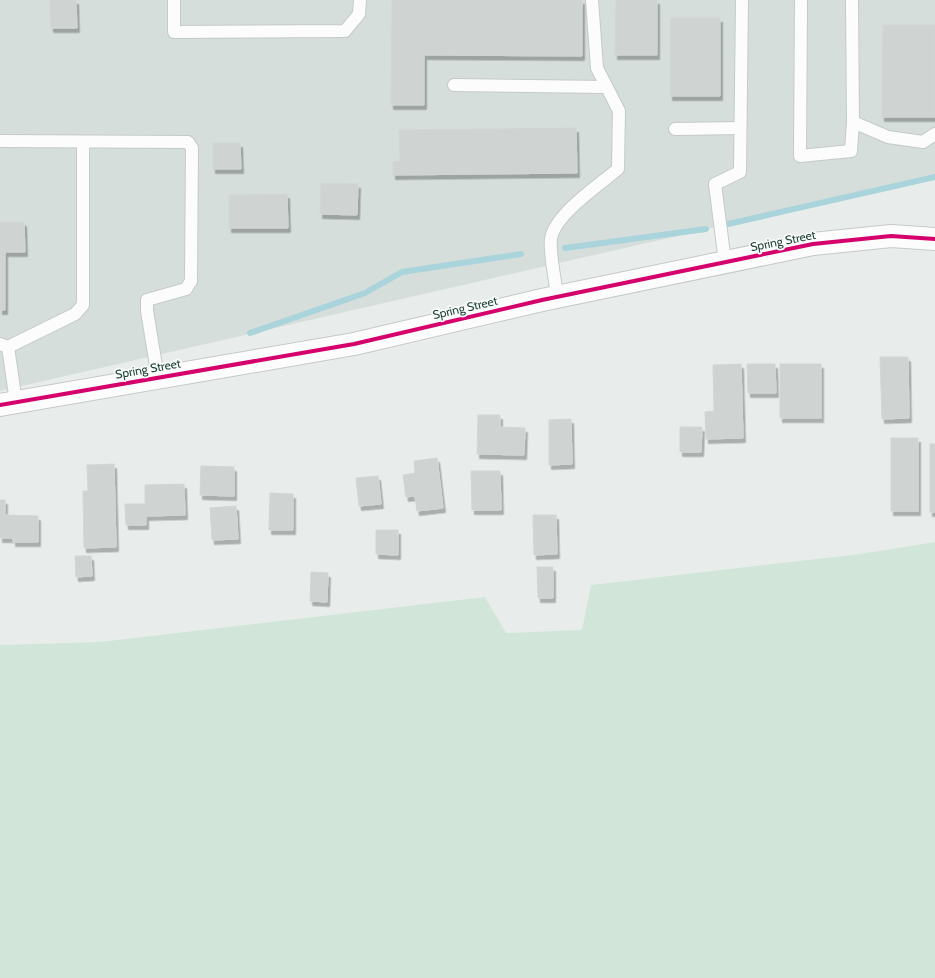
<svg xmlns="http://www.w3.org/2000/svg" width="935" height="978" font-family="Cabin,sans-serif">
  <style>
    .built { fill: #d6dedb }
    .green { fill: #d1e6d8 }
    .lines { fill: none; stroke-linecap: round; stroke-linejoin: round }
    .stream { stroke: #a9d4db; stroke-width: 6 }
    .building { fill: #cfd4d2; stroke: #d1d6d4; filter: url(#shadow) }
    .service-casing { stroke: #c5cac8; stroke-width: 14 }
    .minor-casing { stroke: #c5cac8; stroke-width: 24 }
    .service { stroke: #fcfcfc; stroke-width: 12 }
    .minor { stroke: #fcfcfc; stroke-width: 22 }
    .cycleway-casing { stroke: #f7fbf9; stroke-width: 6 }
    .cycleway { stroke: #d6006c; stroke-width: 4 }
    .labels { text-anchor: middle; stroke-width: 3.5; stroke-linejoin: round; paint-order: stroke }
    .street-label { font-size: 12px; fill: #24423a; stroke: #f7fbf9 }
  </style>
  <defs>
    <filter id="shadow"><feDropShadow dx="2.5" dy="4.5" stdDeviation="0" flood-color="#0004"/></filter>
  </defs>
  <rect width="100%" height="100%" fill="#e8edeb"/>
  <path class="built" d="M0 0H935V177L0 391Z"/>
  <path class="green" d="M935 542V978H0V645L100 642 485 597 506 633 582 630 591 585 860 554Z"/>
  <g class="lines">
    <g class="stream">
      <path d="M728 224 935 177"/>
      <path d="M565 248 706 229"/>
      <path d="M250 333 365 293 402 272 521 254"/>
    </g>
  </g>
  <g class="building">
    <path d="M50 0H76L77 28H51Z"/>
    <path d="M392 0H582V56L424 55V105H391Z"/>
    <path d="M616 0H657V55H615Z"/>
    <path d="M671 18H720V96H670Z"/>
    <path d="M883 25H935V117H882Z"/>
    <path d="M576 128 577 173 393 175V162L400 161 399 130Z"/>
    <path d="M213 143H240L241 169H213Z"/>
    <path d="M321 183 358 184 357 215 320 214Z"/>
    <path d="M287 194 288 228H229V195Z"/>
    <path d="M0 222H24L25 252H5V310H0Z"/>
    <path d="M880 357H908L909 418 882 419Z"/>
    <path d="M741 364 743 438 706 439 705 412 714 411 713 365Z"/>
    <path d="M747 364H775L776 393H748Z"/>
    <rect x="780" y="364" width="41" height="54"/>
    <path d="M478 415H500V427L525 428 524 455 477 454Z"/>
    <path d="M571 419 572 464 549 465V420Z"/>
    <path d="M680 427H702L701 452H680Z"/>
    <rect x="891" y="438" width="27" height="73"/>
    <rect x="930" y="444" width="5" height="68"/>
    <path d="M437 458 443 508 417 511 415 496 406 497 403 475 415 473 414 461Z"/>
    <path d="M114 464 116 547 84 548 83 491H88L87 465Z"/>
    <path d="M201 466 234 467V496L200 495Z"/>
    <path d="M471 471H500L501 510H472Z"/>
    <path d="M378 476 381 504 359 506 356 478Z"/>
    <path d="M184 484 185 515 146 516V525H126L125 504H145V485Z"/>
    <path d="M270 493 293 494V530H269Z"/>
    <path d="M0 500H5V515L38 516V542H13V538H0Z"/>
    <path d="M236 506 238 539 212 540 210 508Z"/>
    <path d="M533 515H556L557 554 534 555Z"/>
    <path d="M376 530H398V555L376 554Z"/>
    <path d="M75 556H91L92 576 76 577Z"/>
    <path d="M537 567H553V598H538Z"/>
    <path d="M311 572 328 573 327 602 310 601Z"/>
  </g>
  <g class="lines">
    <defs>
      <g id="service">
        <path d="M174 0V32L345 31 359 14 360 0"/>
        <path d="M801 0 800 156 851 151 853 122 852 0"/>
        <path d="M454 85 606 87"/>
        <path d="M853 122 888 137 923 142 935 134"/>
        <path d="M675 129 740 128"/>
        <path d="M0 141 188 142 192 148 191 281 186 289 147 300V311L158 378"/>
        <path d="M725 262 715 184 740 172 742 0"/>
        <path d="M557 298C556 281 549 254 551 239 554 215 599 185 618 169L619 111 597 68 592 0"/>
        <path d="M0 344 8 347 16 402"/>
        <path d="M8 347 75 314 83 305V142"/>
      </g>
      <path id="minor" d="M0 405 354 344 542 300 813 244 891 236 935 239"/>
    </defs>
    <use href="#service" class="service-casing"/>
    <use href="#minor" class="minor-casing"/>
    <use href="#service" class="service"/>
    <use href="#minor" class="minor"/>
    <defs>
      <path id="cycleway" d="M0 405 354 344 542 300 813 244 891 236 935 239"/>
    </defs>
    <use href="#cycleway" class="cycleway-casing"/>
    <use href="#cycleway" class="cycleway"/>
  </g>
  <g class="labels">
    <g class="street-label">
      <text transform="translate(783 241) rotate(-11)" y="4">Spring Street</text>
      <text transform="translate(465 308) rotate(-13)" y="4">Spring Street</text>
      <text transform="translate(148 369) rotate(-10)" y="4">Spring Street</text>
    </g>
  </g>
</svg>
